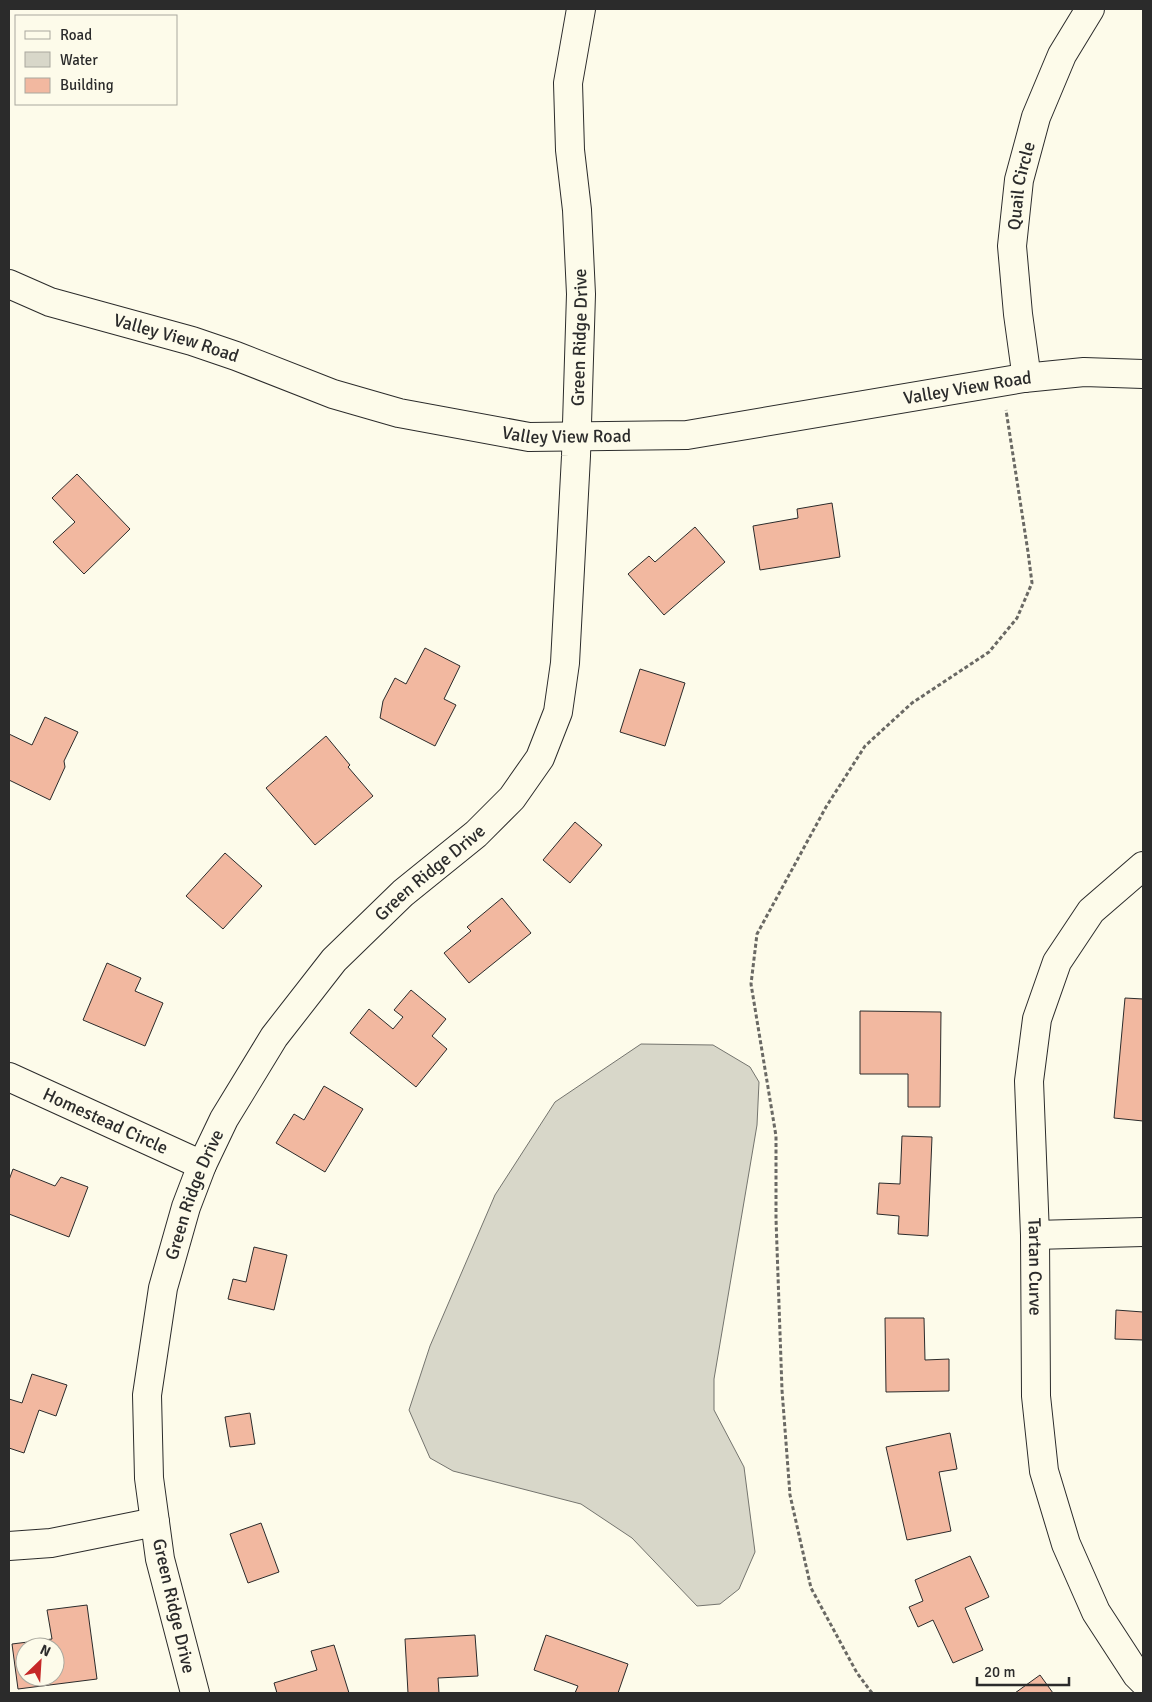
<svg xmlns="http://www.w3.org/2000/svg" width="1152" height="1702" font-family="Signika,sans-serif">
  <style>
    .water { fill: #d8d7c9; stroke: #74746e }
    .building { fill: #f2b8a0; stroke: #2b2b2b; fill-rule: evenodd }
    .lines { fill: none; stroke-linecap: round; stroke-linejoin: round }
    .minor-casing { stroke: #2b2b2b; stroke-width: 30 }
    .tertiary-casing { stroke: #2b2b2b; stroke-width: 30 }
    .path { stroke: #6a6964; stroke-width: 3; stroke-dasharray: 4 2.5; stroke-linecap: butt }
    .minor { stroke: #fdfbea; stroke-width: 28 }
    .tertiary { stroke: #fdfbea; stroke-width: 28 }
    .labels { text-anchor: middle; stroke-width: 4; stroke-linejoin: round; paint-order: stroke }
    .street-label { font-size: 18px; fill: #2b2b2b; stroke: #fdfbea }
  </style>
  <rect width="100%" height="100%" fill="#fdfbea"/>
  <path class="water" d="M641 1044 713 1045 750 1067 759 1082 757 1125 714 1379V1410L744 1467 755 1552 739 1589 720 1604 697 1606 632 1538 581 1504 453 1471 430 1458 409 1410 430 1346 495 1195 555 1102Z"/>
  <g class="building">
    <path d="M77 474 130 529 84 574 53 542 75 522 52 498Z"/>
    <path d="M832 503 840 557 760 570 753 526 798 518 797 509Z"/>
    <path d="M695 527 725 562 664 615 628 574 649 556 655 562Z"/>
    <path d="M425 648 460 666 444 699 456 705 435 746 380 718 383 701 395 678 406 684Z"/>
    <path d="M640 669 685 683 665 746 620 732Z"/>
    <path d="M45 717 78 732 64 761 65 767 50 800 9 780V734L32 745Z"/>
    <path d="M326 736 350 765 348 767 373 796 315 845 266 788Z"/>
    <path d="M575 822 602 845 570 883 543 860Z"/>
    <path d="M225 853 262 886 223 929 186 896Z"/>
    <path d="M502 898 531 933 469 983 444 953 471 931 467 927Z"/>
    <path d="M107 963 141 978 135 991 163 1003 145 1046 83 1020Z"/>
    <path d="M411 990 446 1019 432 1036 447 1049 416 1087 350 1033 369 1009 393 1029 403 1017 394 1010Z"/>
    <path d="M1125 998 1143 999V1121L1114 1118Z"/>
    <path d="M860 1011 941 1012 940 1107H908V1074H860Z"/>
    <path d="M324 1086 363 1109 325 1172 276 1143 294 1114 304 1120Z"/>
    <path d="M902 1136 932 1137 928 1236 898 1234 899 1216 877 1214 879 1183 900 1184Z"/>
    <path d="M13 1169 55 1186 61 1177 88 1187 69 1237 9 1214V1180Z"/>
    <path d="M254 1247 287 1255 274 1310 228 1299 233 1279 246 1282Z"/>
    <path d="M1116 1310 1143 1312V1340L1115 1339Z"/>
    <path d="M885 1318H924L925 1360 949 1359V1391L886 1392Z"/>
    <path d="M32 1374 67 1385 56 1416 39 1410 24 1453 9 1448V1399L22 1403Z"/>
    <path d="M250 1413 255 1444 230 1447 225 1417Z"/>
    <path d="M950 1433 957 1469 939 1472 951 1531 907 1540 886 1447Z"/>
    <path d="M261 1523 279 1572 248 1583 230 1534Z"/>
    <path d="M970 1556 989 1597 965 1608 983 1650 953 1663 933 1620 918 1627 909 1607 923 1601 915 1580Z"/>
    <path d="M87 1605 97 1679 18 1689 12 1644 52 1639 47 1610ZM25 1647H55V1677H25Z"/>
    <path d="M475 1635 478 1676 438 1678 439 1693H408L405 1639Z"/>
    <path d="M546 1635 628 1664 618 1693H575L578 1686 534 1670Z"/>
    <path d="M334 1645 349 1693H277L274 1683 317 1670 311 1651Z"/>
    <path d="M1040 1675 1053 1693H1015Z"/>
  </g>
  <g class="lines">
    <defs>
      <g id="minor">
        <path id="s1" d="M1024 378 1026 372 1018 314 1012 246 1019 180 1036 117 1062 55 1090 9"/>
        <path id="s2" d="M1143 866 1091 911 1057 962 1037 1019 1029 1081 1035 1235 1036 1396 1044 1471 1066 1544 1096 1612 1137 1675 1143 1681"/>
        <path id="s3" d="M9 1077 202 1165"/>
        <path d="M1035 1235 1143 1232"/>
        <path d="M9 1546 51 1543 155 1522"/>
        <path id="s4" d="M195 1693 160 1559 149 1478 147 1395 163 1288 186 1207 202 1165 224 1119 274 1037 334 960 403 893 476 834 512 798 540 758 558 712 565 663 576 456 581 294 577 210 570 150 568 83 581 9"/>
      </g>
      <g id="tertiary">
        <path id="s5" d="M9 284 50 302 192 341 236 356 333 394 399 413 529 437 687 435 1024 378 1084 372 1143 374"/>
      </g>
    </defs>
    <use href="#minor" class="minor-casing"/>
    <use href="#tertiary" class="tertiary-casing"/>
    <path class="path" d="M872 1693 857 1673 811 1588 790 1495 782 1390 776 1219V1136L751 984 757 934 826 807 865 746 912 703 989 652 1017 618 1032 583 1028 552 1006 410"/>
    <use href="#minor" class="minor"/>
    <use href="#tertiary" class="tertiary"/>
  </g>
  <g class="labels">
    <g class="street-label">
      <text dy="6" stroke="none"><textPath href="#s1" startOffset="194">Quail Circle</textPath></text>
      <text dy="6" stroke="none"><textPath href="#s4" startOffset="1500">Green Ridge Drive</textPath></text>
      <text dy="6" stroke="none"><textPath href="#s5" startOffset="176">Valley View Road</textPath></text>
      <text dy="6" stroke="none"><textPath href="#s5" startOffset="986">Valley View Road</textPath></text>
      <text dy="6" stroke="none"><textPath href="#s5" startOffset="581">Valley View Road</textPath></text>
      <text dy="6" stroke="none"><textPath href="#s4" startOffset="915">Green Ridge Drive</textPath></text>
      <text dy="6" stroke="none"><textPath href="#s3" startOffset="106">Homestead Circle</textPath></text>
      <text dy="6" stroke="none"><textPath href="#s4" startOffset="510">Green Ridge Drive</textPath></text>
      <text dy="6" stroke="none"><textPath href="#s2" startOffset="439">Tartan Curve</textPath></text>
      <text transform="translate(174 1606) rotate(77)" y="6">Green Ridge Drive</text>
    </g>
  </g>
  <rect width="1152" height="1702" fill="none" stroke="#2b2b2b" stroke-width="20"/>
  <rect x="15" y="15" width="162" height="90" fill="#fdfbea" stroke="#a9a89e"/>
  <rect x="25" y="31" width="25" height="8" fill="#fdfbea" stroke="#a9a89e"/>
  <text x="60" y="40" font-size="15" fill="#2b2b2b">Road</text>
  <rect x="25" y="52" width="25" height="15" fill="#d8d7c9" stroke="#a9a89e"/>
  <text x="60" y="65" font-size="15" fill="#2b2b2b">Water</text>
  <rect x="25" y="78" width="25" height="15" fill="#f2b8a0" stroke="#a9a89e"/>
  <text x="60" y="90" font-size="15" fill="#2b2b2b">Building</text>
  <g transform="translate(40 1662) rotate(25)"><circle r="24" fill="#fdfbea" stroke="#a9a89e"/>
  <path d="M0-4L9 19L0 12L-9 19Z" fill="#c62828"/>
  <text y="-8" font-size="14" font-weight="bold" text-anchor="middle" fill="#2b2b2b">N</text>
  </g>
  <path d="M977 1677v8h92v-8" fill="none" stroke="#2b2b2b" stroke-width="2.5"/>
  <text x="984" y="1677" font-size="15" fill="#2b2b2b" stroke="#fdfbea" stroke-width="4" paint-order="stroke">20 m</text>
</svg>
